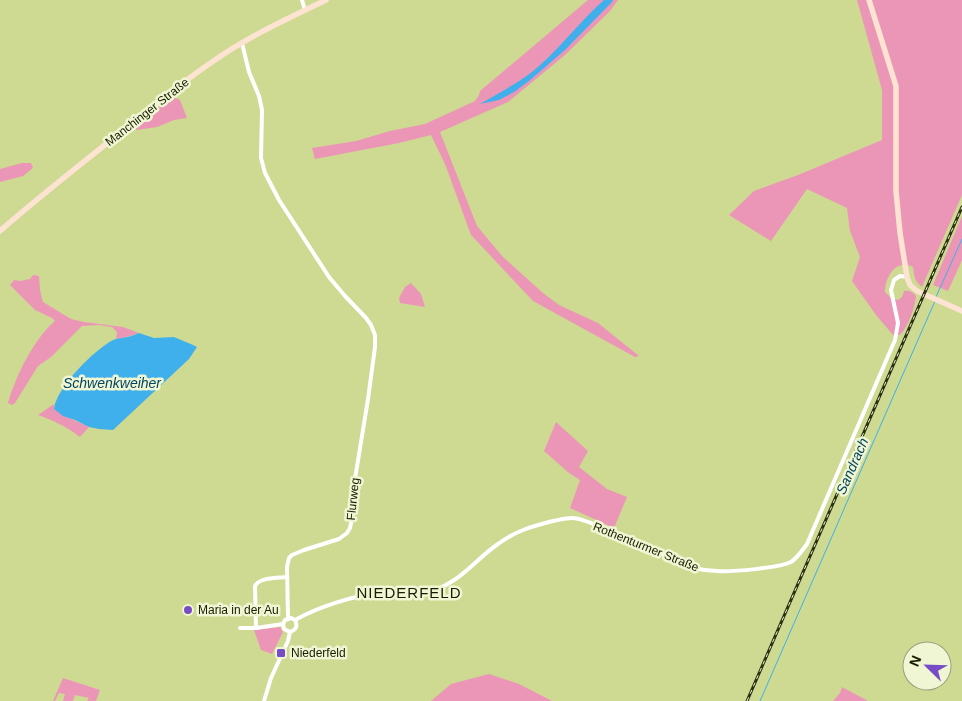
<svg xmlns="http://www.w3.org/2000/svg" width="962" height="701" font-family="Arial,sans-serif">
  <style>
    .green { fill: #ec96b7 }
    .water { fill: #3fb0eb }
    .lines { fill: none; stroke-linecap: round; stroke-linejoin: round }
    .stream { stroke: #3fb0eb; stroke-width: 1 }
    .street { stroke: #fff; stroke-width: 4 }
    .secondary { stroke: #fde3d1; stroke-width: 5.5 }
    .rail-casing { stroke: #2c3010; stroke-width: 3 }
    .rail { stroke: #f0f6d3; stroke-width: 1; stroke-dasharray: 4; stroke-linecap: butt }
    .poi-dot { fill: #774dc6; stroke: #f0f6d3; stroke-width: 2 }
    .labels { text-anchor: middle; stroke-width: 5; stroke-linejoin: round; paint-order: stroke }
    .street-label { font-size: 12px; fill: #191c01; stroke: #f0f6d3 }
    .poi-label { font-size: 12px; fill: #191c01; stroke: #f0f6d3; text-anchor: start }
    .water-label { font-size: 14px; font-style: italic; fill: #024462; stroke: #f0f6d3 }
    .quarter-label { font-size: 15px; letter-spacing: 1px; fill: #191c01; stroke: #f0f6d3 }
  </style>
  <rect width="100%" height="100%" fill="#ced992"/>
  <g class="green">
    <path d="M588 0H618L610 11 565 55 508 102 440 132 477 226 503 257 543 293 559 305 598 323 639 356 635 357 533 301 471 235 445 164 431 135 399 143 315 159 312 148 356 141 390 131 425 124 475 101 479 95 480 91Z"/>
    <path d="M857 0H962V195L922 287C915 282 914 276 913 267 896 258 885 277 885 292L891 298 898 300 902 297 904 291C910 290 912 292 916 296 915 308 908 327 900 335H893L876 315 852 281 860 257 850 231 847 208 807 189 771 241 729 215 754 191 798 175 882 140V90Z"/>
    <path d="M172 96 180 100 187 118 174 120 157 127 136 130 137 125Z"/>
    <path d="M22 163H31L33 168 23 176 0 182V169Z"/>
    <path d="M962 216V260L948 291 933 285Z"/>
    <path d="M33 275 39 276 40 290 43 302 71 319 84 322 123 327 139 333 127 337 116 339 117 332 112 327 99 325 82 326 51 357 38 366 15 403 12 405 8 403C16 376 33 340 55 321L52 318 35 310 10 285 14 280 20 281 30 279Z"/>
    <path d="M411 283 421 294 425 307 400 303 399 298 405 287Z"/>
    <path d="M54 404V409C64 417 77 421 89 427L80 437C67 427 53 420 38 415Z"/>
    <path d="M556 422 588 451 579 467 607 489 627 497 614 528 570 508 580 480 569 473 544 451Z"/>
    <path d="M280 627 283 632 272 654 261 650 254 630Z"/>
    <path d="M489 674 519 684 552 701H431L451 684Z"/>
    <path d="M63 678 100 690 96 701H87L89 698 75 695 73 701H63L65 694 59 693 55 701H53Z"/>
    <path d="M842 687 868 701H833L840 693Z"/>
  </g>
  <g class="water">
    <path d="M604 0H612L613 1 565 50 529 81 514 92 499 100 480 104C500 92 521 82 539 66 562 46 581 20 604 0Z"/>
    <path d="M139 333 154 338 174 337 193 345 197 347 189 359 113 430 99 429 89 427 75 420 63 416 54 409C56 388 95 349 113 340 118 338 123 338 128 337 132 336 136 334 139 333Z"/>
  </g>
  <g class="lines">
    <g class="stream">
      <path d="M936 297 962 239"/>
      <path d="M760 701 935 301"/>
    </g>
    <g class="street">
      <path d="M302 0 305 10"/>
      <path d="M242 43 249 72 259 96 262 110 261 158 265 173 279 200 329 277 345 296 366 318 371 325 375 335V347L368 399 354 485 352 518 350 528 347 533 339 539 304 550 292 555 289 558 287 567 288 618"/>
      <path d="M295 620C318 607 355 595 381 593 398 592 417 595 434 590 460 582 476 559 498 544 515 531 533 526 553 521 559 520 565 518 572 518 583 518 600 527 611 532 638 544 666 556 694 568 702 570 709 571 717 571 732 572 779 568 791 562 798 557 802 551 807 544L895 340 898 323 891 290 894 280 900 276 907 277"/>
      <path d="M283 624 256 628 255 586C260 577 277 578 287 577"/>
      <path d="M240 628H256"/>
      <path d="M264 701 271 678 288 641 290 632C296 630 298 626 295 620L291 618 285 620 283 624 284 629 290 632"/>
    </g>
    <g class="secondary">
      <path d="M869 0 896 86V191L900 233 907 277 910 285 917 291 962 311"/>
      <path d="M0 231C34 201 71 172 106 144 141 116 175 87 212 62 247 37 287 19 326 0"/>
    </g>
    <defs>
      <path id="rail" d="M747 701 962 207"/>
    </defs>
    <use href="#rail" class="rail-casing"/>
    <use href="#rail" class="rail"/>
  </g>
  <g class="poi-dot">
    <circle cx="188" cy="610" r="5"/>
    <rect x="276" y="648" width="10" height="10" rx="2.5"/>
  </g>
  <g class="labels">
    <g class="street-label">
      <text transform="translate(147 112) rotate(-38)" y="4">Manchinger Straße</text>
      <text transform="translate(353 499) rotate(-84)" y="4">Flurweg</text>
      <text transform="translate(646 547) rotate(22)" y="4">Rothenturmer Straße</text>
    </g>
    <g class="poi-label">
      <text x="198" y="614">Maria in der Au</text>
      <text x="291" y="657">Niederfeld</text>
    </g>
    <g class="water-label">
      <text x="112" y="388">Schwenkweiher</text>
      <text transform="translate(852 466) rotate(-66)" y="5">Sandrach</text>
    </g>
    <g class="quarter-label">
      <text x="409" y="598">NIEDERFELD</text>
    </g>
  </g>
  <g transform="translate(927 666) rotate(293)"><circle r="24" fill="#f0f6d3" stroke="#9a9f7f"/>
  <path d="M0-4L9 19L0 12L-9 19Z" fill="#774dc6"/>
  <text y="-8" font-size="14" font-weight="bold" text-anchor="middle" fill="#191c01">N</text>
  </g>
</svg>
